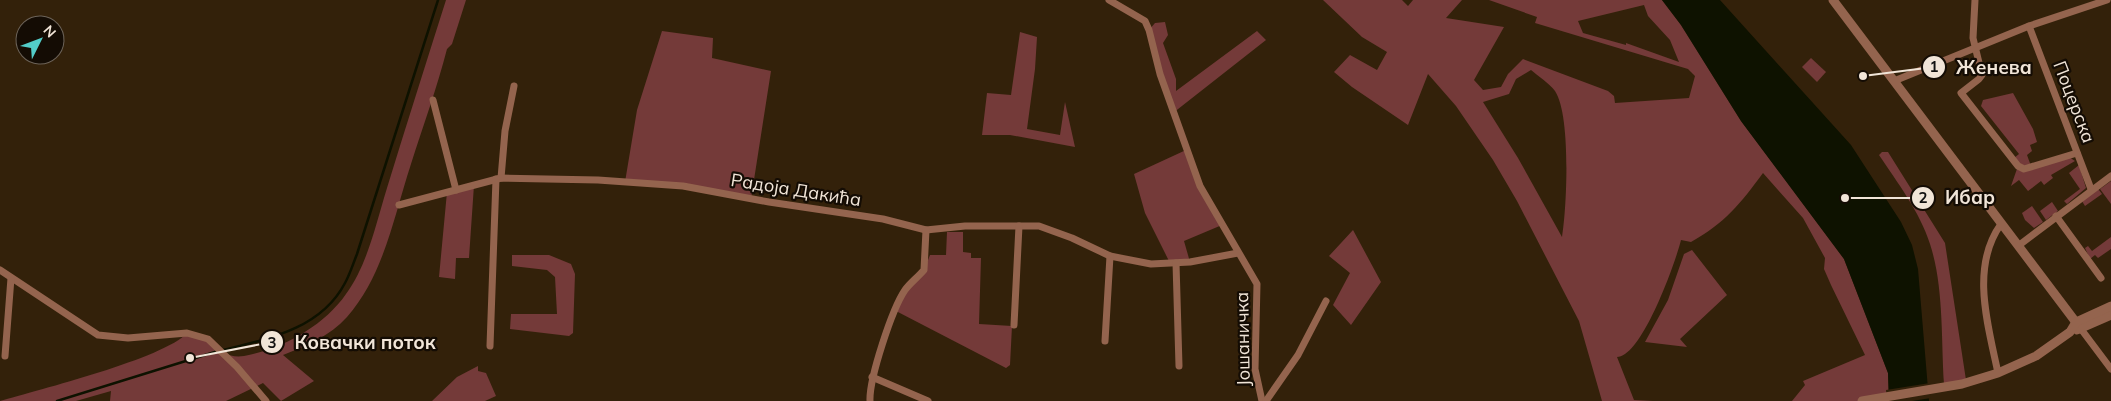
<svg xmlns="http://www.w3.org/2000/svg" width="2111" height="401" font-family="Mulish,sans-serif">
  <style>
    .green { fill: #743a39; fill-rule: evenodd }
    .water { fill: #0e1200 }
    .pier { fill: #33210a }
    .lines { fill: none; stroke-linecap: round; stroke-linejoin: round }
    .stream { stroke: #0e1200; stroke-width: 2.5 }
    .minor { stroke: #94644e; stroke-width: 7 }
    .tertiary { stroke: #94644e; stroke-width: 9 }
    .labels { text-anchor: middle; stroke-width: 4.5; stroke-linejoin: round; paint-order: stroke }
    .street-label { font-size: 18px; fill: #f1e5d8; stroke: #140c04 }
    .leader { fill: none; stroke: #f1e5d8; stroke-width: 2 }
    .callout-dot { fill: #f1e5d8; stroke: #140c04; stroke-width: 2 }
    .mark-label { font-size: 15px; text-anchor: middle; font-weight: bold; fill: #111 }
    .callout-label { font-size: 19px; text-anchor: middle; font-weight: bold; fill: #f1e5d8; stroke: #140c04; stroke-width: 4.5; stroke-linejoin: round; paint-order: stroke }
  </style>
  <rect width="100%" height="100%" fill="#33210a"/>
  <g class="green">
    <path d="M446 0H466L452 44 447 49C437 88 423 126 411 164 394 216 384 275 347 317 330 336 306 346 283 355L314 381 281 401 263 383 226 401H110L111 391 76 401H0C38 390 165 358 187 333 210 335 218 360 244 356 282 349 324 326 346 294 368 264 376 223 387 188 406 126 426 63 446 0Z"/>
    <path d="M1323 0H1402L1408 6 1413 0H1462L1446 18 1504 27 1474 80 1483 90 1501 87 1508 74 1523 59 1608 91 1614 96 1615 103 1689 98 1695 76 1688 69 1535 23 1537 17 1489 0H1662L1681 25 1741 121 1844 259 1888 373 1889 401H1792L1805 385 1803 381 1865 355 1831 285 1824 269 1825 258 1803 218 1763 173C1741 203 1724 224 1691 242L1681 240C1676 261 1642 357 1617 357L1634 400 1653 401H1602L1579 321 1517 201 1493 160 1456 106 1428 74 1408 125 1352 87 1334 72 1350 55 1377 70 1387 52 1362 37ZM1644 5 1648 16 1670 40 1679 62 1626 43V45L1583 33 1578 21ZM1531 70C1538 76 1549 83 1555 91 1571 115 1567 206 1562 237L1518 158 1483 102 1509 94 1516 79Z"/>
    <path d="M1165 22 1168 35 1163 43 1176 79V91L1257 31 1266 40 1173 113 1149 30 1155 23Z"/>
    <path d="M662 31 713 38 712 58 771 71 751 199 683 186 625 182 637 110Z"/>
    <path d="M1020 32 1037 37 1035 69 1027 129 1060 135 1065 102 1075 147 1010 135H982L987 93 1011 95Z"/>
    <path d="M1811 58 1826 72 1817 82 1802 67Z"/>
    <path d="M2013 93 2033 129 2037 142 2030 145 2032 151 2027 155 2031 166 2069 157 2075 161 2051 175 2053 178 2044 185 2041 181 2028 191 2019 180 2011 186 2018 166 2014 158 2019 154 1981 106 1983 100Z"/>
    <path d="M1186 150 1222 225 1184 241 1190 262 1170 263 1145 213 1134 174Z"/>
    <path d="M1882 152H1888L1945 243 1966 380 1944 384C1941 339 1944 287 1930 244 1920 212 1897 182 1879 155Z"/>
    <path d="M2079 165 2086 188 2067 204 2064 201 2080 189 2069 173Z"/>
    <path d="M2111 181V204L2100 189Z"/>
    <path d="M474 185 469 258H456L455 279 439 277 447 192Z"/>
    <path d="M2096 186 2102 194 2085 206 2080 198Z"/>
    <path d="M2052 202 2058 211 2046 220 2040 211Z"/>
    <path d="M2032 206 2043 222 2034 228 2025 220 2022 213Z"/>
    <path d="M1353 230 1381 282 1351 325 1333 305 1350 273 1329 256Z"/>
    <path d="M947 232H963V252L971 253V258H981L979 324 1012 326 1010 365 1006 368 896 311 904 290 924 270 930 255H946Z"/>
    <path d="M2111 237V249L2098 258 2095 255 2090 259 2085 248 2088 246 2092 251Z"/>
    <path d="M1692 250 1727 295 1680 339 1687 347 1645 342 1668 300 1684 254Z"/>
    <path d="M512 255H549L571 264 575 274 573 333 569 336 510 329 511 314H557L555 277 547 270 512 266Z"/>
    <path d="M478 366V371L486 373 496 396 485 401H432L457 377Z"/>
  </g>
  <path class="water" d="M1662 0H1720L1851 145 1901 222 1912 245 1918 269 1929 401H1889L1888 373 1844 259 1741 121 1681 25Z"/>
  <path class="pier" d="M1930 383 1931 398 1912 401H1887L1886 390Z"/>
  <g class="lines">
    <g class="stream">
      <path d="M223 350C268 339 321 329 345 283 350 274 353 264 357 254L438 0"/>
      <path d="M57 401 218 351"/>
    </g>
    <g class="minor">
      <path d="M1109 0 1145 21 1149 30 1160 74 1200 186 1257 284 1255 369 1262 401"/>
      <path d="M1975 0 1973 38 1982 75 1979 79 1961 93 2018 166 2024 169 2077 153"/>
      <path d="M2029 26 2091 189"/>
      <path d="M1894 81 2029 26 2107 0"/>
      <path d="M433 100 456 190"/>
      <path d="M501 178 505 131 514 86"/>
      <path d="M399 205 501 178 598 180 683 186 769 202 883 219 926 230 965 226H1039L1072 238 1110 256 1151 264 1190 262 1238 253"/>
      <path d="M2056 216 2101 278"/>
      <path d="M2018 246 2111 176"/>
      <path d="M1176 263 1179 366"/>
      <path d="M0 270 98 335 128 338 187 333 208 339 237 367 266 401"/>
      <path d="M1014 325 1019 226"/>
      <path d="M2081 329 2111 369"/>
      <path d="M1105 341 1110 256"/>
      <path d="M490 346 496 179"/>
      <path d="M5 356 11 278"/>
      <path d="M1998 373C1988 325 1970 267 2001 224"/>
      <path d="M872 377 928 401"/>
      <path d="M870 401C869 379 892 309 905 290 910 283 918 277 924 270L926 230"/>
      <path d="M1266 401 1298 355 1326 301"/>
    </g>
    <g class="tertiary">
      <path d="M1833 0 2081 329"/>
      <path d="M2077 330 2111 315"/>
      <path d="M1862 401 1962 384 1998 373 2036 356 2070 332 2076 322 2111 306"/>
    </g>
  </g>
  <g class="labels">
    <g class="street-label">
      <text transform="translate(2074 102) rotate(69)" y="6">Поцерска</text>
      <text transform="translate(796 190) rotate(9)" y="6">Радоја Дакића</text>
      <text transform="translate(1243 339) rotate(-91)" y="6">Јошаничка</text>
    </g>
  </g>
  <path class="leader" d="M1863 76L1934 67M1845 198L1923 198M190 358L272 342"/>
  <g class="callout-dot">
    <circle cx="1863" cy="76" r="5"/>
    <circle cx="1845" cy="198" r="5"/>
    <circle cx="190" cy="358" r="5"/>
    <circle cx="1934" cy="67" r="12"/>
    <circle cx="1923" cy="198" r="12"/>
    <circle cx="272" cy="342" r="12"/>
  </g>
  <g class="mark-label">
    <text x="1934" y="72">1</text>
    <text x="1923" y="203">2</text>
    <text x="272" y="348">3</text>
  </g>
  <g class="callout-label">
    <text x="1994" y="74">Женева</text>
    <text x="1970" y="204">Ибар</text>
    <text x="365" y="349">Ковачки поток</text>
  </g>
  <g transform="translate(40 40) rotate(48)"><circle r="24" fill="#140c04" stroke="#6c6359"/>
  <path d="M0-4L9 19L0 12L-9 19Z" fill="#53cdc9"/>
  <text y="-8" font-size="14" font-weight="bold" text-anchor="middle" fill="#f1e5d8">N</text>
  </g>
</svg>
